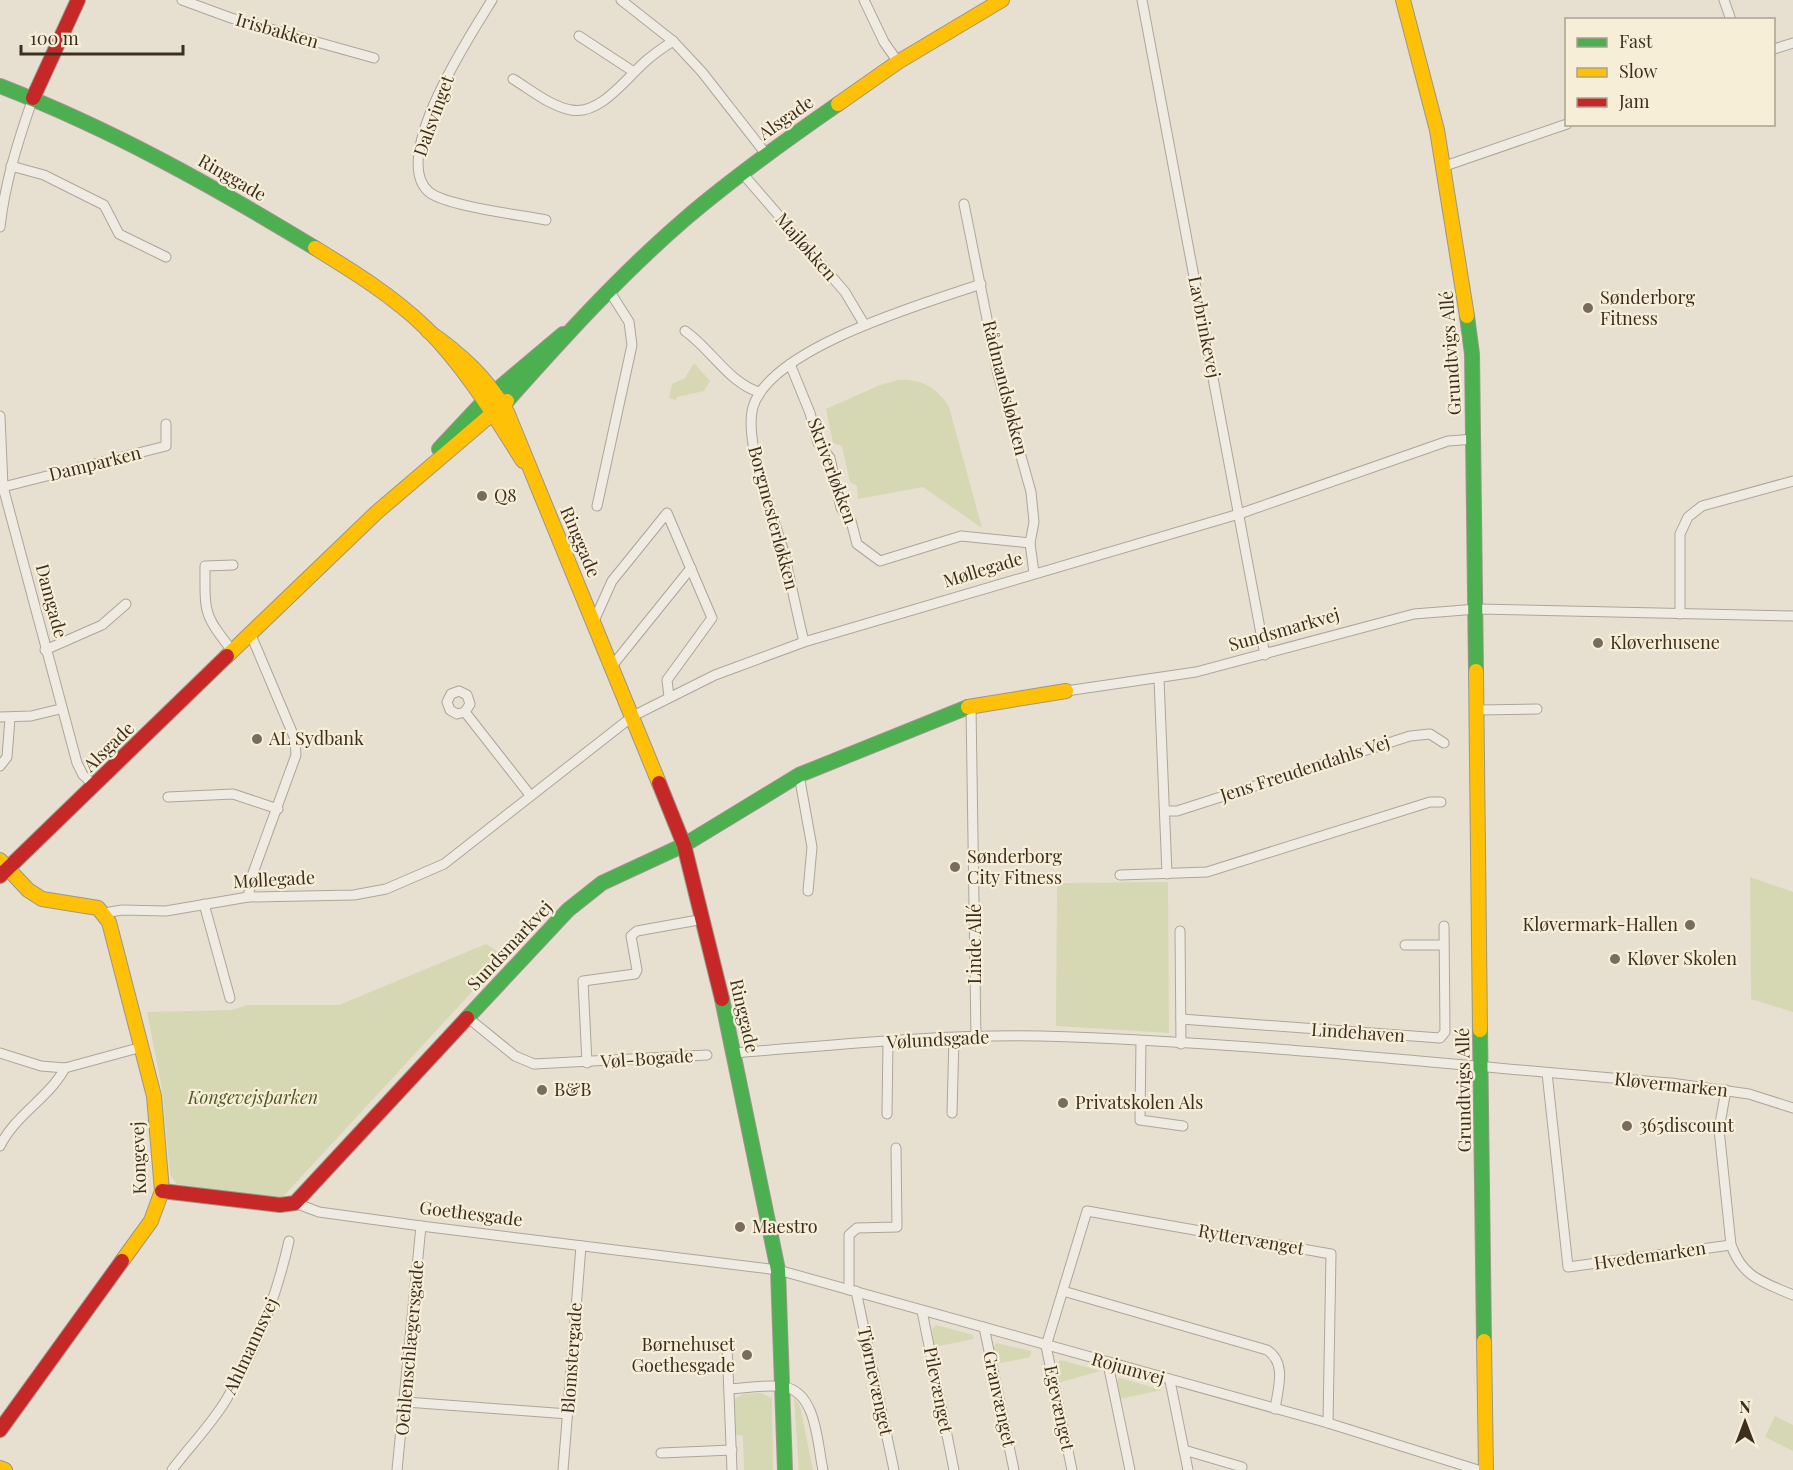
<svg xmlns="http://www.w3.org/2000/svg" width="1793" height="1470" font-family="'Playfair Display',serif">
  <style>
    .green { fill: #d6d7b3 }
    .lines { fill: none; stroke-linecap: round; stroke-linejoin: round }
    .street-casing { stroke: #ada599; stroke-width: 11 }
    .fast-casing { stroke: #9c958a; stroke-width: 16 }
    .slow-casing { stroke: #9c958a; stroke-width: 16 }
    .jam-casing { stroke: #9c958a; stroke-width: 16 }
    .street { stroke: #efebe3; stroke-width: 9 }
    .fast { stroke: #4caf50; stroke-width: 14 }
    .slow { stroke: #ffc107; stroke-width: 14 }
    .jam { stroke: #c62828; stroke-width: 14 }
    .poi-dot { fill: #786c5e; stroke: #f7eed8; stroke-width: 2 }
    .labels { text-anchor: middle; stroke-width: 4.5; stroke-linejoin: round; paint-order: stroke }
    .street-label { font-size: 18px; fill: #3d2e20; stroke: #f7eed8 }
    .poi-label { font-size: 18px; fill: #3d2e20; stroke: #f7eed8; text-anchor: start }
    .park-label { font-size: 18px; font-style: italic; fill: #4d5a26; stroke: #f7eed8 }
  </style>
  <rect width="100%" height="100%" fill="#e7e0d1"/>
  <g class="green">
    <path d="M694 363 710 381 704 391 677 397 676 400 669 398 672 384 685 378Z"/>
    <path d="M898 380C920 378 938 388 949 407L982 528 923 487 858 499 857 486 850 482 842 446 833 443 826 409 880 385Z"/>
    <path d="M1750 877 1793 892V1012L1751 999Z"/>
    <path d="M1168 882 1169 1033 1056 1026 1057 883Z"/>
    <path d="M486 944 505 956 280 1200 177 1184 170 1175 162 1089 147 1012 231 1010 248 1005H339Z"/>
    <path d="M936 1325 973 1335 974 1339 934 1347 932 1329Z"/>
    <path d="M996 1343 1031 1351 1030 1357 996 1364 993 1348Z"/>
    <path d="M1061 1360 1100 1371 1058 1383 1054 1365Z"/>
    <path d="M1118 1378H1120L1162 1390 1119 1399 1116 1384Z"/>
    <path d="M761 1393 772 1398 773 1470H744L743 1436 734 1434 733 1400 743 1394Z"/>
    <path d="M794 1398 800 1406 813 1470H799Z"/>
    <path d="M1775 1416 1793 1425V1451L1765 1437Z"/>
  </g>
  <g class="lines">
    <defs>
      <g id="street">
        <path d="M182 0 231 18 374 58"/>
        <path d="M492 0C471 34 389 158 429 192 446 206 521 215 546 220"/>
        <path d="M621 0 673 41 702 72 766 154"/>
        <path d="M864 0 884 42 898 62"/>
        <path d="M1142 0 1265 655"/>
        <path d="M1724 0 1731 20"/>
        <path d="M579 36 634 72"/>
        <path d="M1774 49 1793 43"/>
        <path d="M513 79C531 90 550 106 571 110 600 116 627 77 647 60 655 53 664 47 673 41"/>
        <path d="M11 166 44 175 104 205 119 234 166 257"/>
        <path d="M1445 166 1567 124"/>
        <path d="M742 173 845 292 864 324"/>
        <path d="M964 204 998 374 1031 492 1034 522 1030 543 1034 573"/>
        <path d="M0 227C5 182 18 141 33 98"/>
        <path d="M685 331C711 349 729 383 759 392"/>
        <path d="M790 364 810 413 818 443 830 458 841 508 851 521 857 544 880 561 961 536 1030 543"/>
        <path d="M0 416 3 487 77 763 83 775 95 786"/>
        <path d="M3 487 166 446V424"/>
        <path d="M597 506 632 345 629 322 610 292"/>
        <path d="M233 565 205 566C205 615 203 613 233 652"/>
        <path d="M1680 614V534L1688 517 1702 506 1793 481"/>
        <path d="M594 621 612 581 667 513 712 618 667 680 669 697"/>
        <path d="M804 642C797 613 791 583 784 553 774 517 743 441 753 407 771 347 926 303 981 284"/>
        <path d="M45 650 102 625 126 604"/>
        <path d="M612 666 691 568"/>
        <path d="M1159 679 1167 874"/>
        <path d="M1066 691 1196 672 1414 614 1477 609 1793 616"/>
        <path d="M971 706 976 1038"/>
        <path d="M1478 710 1537 709"/>
        <path d="M465 712 457 714 450 710 447 702 451 694 459 691 467 695 470 704 465 712 530 795"/>
        <path d="M0 717 31 716 60 709"/>
        <path d="M0 766 7 757 10 718"/>
        <path d="M799 775 812 847 808 891"/>
        <path d="M168 797 233 794 278 809"/>
        <path d="M1165 811H1177L1410 736 1430 734 1444 743"/>
        <path d="M1120 875 1207 872 1430 802H1441"/>
        <path d="M248 897 253 873 296 755 295 739 251 635"/>
        <path d="M204 904 230 998"/>
        <path d="M104 913 122 910 166 911 248 897 354 895 386 889 444 864 633 716 715 675 804 642 1239 514 1448 441 1475 439"/>
        <path d="M1180 931 1181 1044"/>
        <path d="M1405 945H1444"/>
        <path d="M467 1017 515 1056 534 1064 707 1055"/>
        <path d="M1181 1019 1440 1038 1445 1032 1444 926"/>
        <path d="M1141 1041 1140 1120 1183 1126"/>
        <path d="M0 1053 41 1066 65 1068 142 1047"/>
        <path d="M734 1053C836 1045 939 1034 1040 1036 1251 1042 1461 1066 1671 1083L1749 1094 1793 1108"/>
        <path d="M587 1063 583 981 635 974 637 970 631 936 637 931 704 919"/>
        <path d="M1547 1073 1568 1267 1731 1245"/>
        <path d="M1726 1090 1719 1129 1731 1245C1743 1278 1763 1282 1793 1295"/>
        <path d="M952 1113 954 1038"/>
        <path d="M887 1114 888 1042"/>
        <path d="M0 1146C16 1114 49 1098 65 1068"/>
        <path d="M295 1203 319 1212 421 1226 778 1270 1328 1423 1478 1470"/>
        <path d="M849 1290V1235L857 1228 897 1227 896 1148"/>
        <path d="M856 1291 894 1470"/>
        <path d="M1063 1291 1267 1350C1287 1363 1278 1388 1275 1409"/>
        <path d="M922 1311 954 1470"/>
        <path d="M984 1327 1014 1470"/>
        <path d="M727 1345 732 1470"/>
        <path d="M1108 1364 1130 1470"/>
        <path d="M1170 1381 1188 1470"/>
        <path d="M729 1389C746 1388 768 1384 785 1387 817 1394 817 1443 823 1470"/>
        <path d="M406 1402 568 1414"/>
        <path d="M1184 1450 1242 1467"/>
        <path d="M661 1453 732 1450"/>
        <path d="M172 1470C189 1447 211 1425 226 1400 256 1351 276 1298 289 1241"/>
        <path d="M397 1470 421 1226"/>
        <path d="M563 1470 581 1246"/>
        <path d="M1072 1470 1046 1346 1087 1211 1331 1254 1328 1423"/>
      </g>
      <g id="fast">
        <path d="M0 86C111 129 213 186 315 248"/>
        <path d="M1467 316 1472 354 1476 671"/>
        <path d="M507 401C563 338 621 274 685 219 734 177 786 140 838 104"/>
        <path d="M439 449 485 400 563 334"/>
        <path d="M722 999 778 1270 785 1470"/>
        <path d="M467 1018 568 910 602 883 684 845 799 775 968 707"/>
        <path d="M1480 1030 1484 1341"/>
      </g>
      <g id="slow">
        <path d="M1403 0 1437 130 1467 316"/>
        <path d="M838 104 898 62 1002 0"/>
        <path d="M315 248C354 272 393 296 426 328 465 367 494 415 523 461"/>
        <path d="M428 331C461 354 486 377 507 412L659 783"/>
        <path d="M227 656 377 512 507 401"/>
        <path d="M1476 671 1480 1030"/>
        <path d="M968 707 1066 691"/>
        <path d="M0 860 28 890 42 899 98 908 109 922 154 1096 162 1191 151 1221 122 1261"/>
        <path d="M1484 1341 1486 1470"/>
        <path d="M0 1468 5 1470"/>
      </g>
      <g id="jam">
        <path d="M33 98 78 0"/>
        <path d="M659 783 684 845 722 999"/>
        <path d="M0 876 227 656"/>
        <path d="M162 1191 280 1205 295 1203 467 1018"/>
        <path d="M0 1430 122 1261"/>
      </g>
    </defs>
    <use href="#street" class="street-casing"/>
    <use href="#fast" class="fast-casing"/>
    <use href="#slow" class="slow-casing"/>
    <use href="#jam" class="jam-casing"/>
    <use href="#street" class="street"/>
    <use href="#fast" class="fast"/>
    <use href="#slow" class="slow"/>
    <use href="#jam" class="jam"/>
  </g>
  <g class="poi-dot">
    <circle cx="1588" cy="308" r="6"/>
    <circle cx="482" cy="496" r="6"/>
    <circle cx="1598" cy="643" r="6"/>
    <circle cx="257" cy="739" r="6"/>
    <circle cx="955" cy="867" r="6"/>
    <circle cx="1690" cy="925" r="6"/>
    <circle cx="1615" cy="959" r="6"/>
    <circle cx="542" cy="1090" r="6"/>
    <circle cx="1063" cy="1103" r="6"/>
    <circle cx="1627" cy="1126" r="6"/>
    <circle cx="740" cy="1227" r="6"/>
    <circle cx="747" cy="1355" r="6"/>
  </g>
  <g class="labels">
    <g class="street-label">
      <text transform="translate(277 31) rotate(16)" y="6">Irisbakken</text>
      <text transform="translate(434 116) rotate(-70)" y="6">Dalsvinget</text>
      <text transform="translate(786 118) rotate(-35)" y="6">Alsgade</text>
      <text transform="translate(232 178) rotate(30)" y="6">Ringgade</text>
      <text transform="translate(806 247) rotate(49)" y="6">Majløkken</text>
      <text transform="translate(1204 327) rotate(79)" y="6">Lavbrinkevej</text>
      <text transform="translate(1451 353) rotate(-94)" y="6">Grundtvigs Allé</text>
      <text transform="translate(1005 388) rotate(76)" y="6">Rådmandsløkken</text>
      <text transform="translate(95 464) rotate(-14)" y="6">Damparken</text>
      <text transform="translate(832 471) rotate(70)" y="6">Skriverløkken</text>
      <text transform="translate(773 518) rotate(75)" y="6">Borgmesterløkken</text>
      <text transform="translate(580 542) rotate(67)" y="6">Ringgade</text>
      <text transform="translate(983 570) rotate(-17)" y="6">Møllegade</text>
      <text transform="translate(51 601) rotate(75)" y="6">Damgade</text>
      <text transform="translate(1284 630) rotate(-16)" y="6">Sundsmarkvej</text>
      <text transform="translate(109 747) rotate(-44)" y="6">Alsgade</text>
      <text transform="translate(1305 769) rotate(-18)" y="6">Jens Freudendahls Vej</text>
      <text transform="translate(274 880) rotate(-3)" y="6">Møllegade</text>
      <text transform="translate(975 944) rotate(-90)" y="6">Linde Allé</text>
      <text transform="translate(510 946) rotate(-47)" y="6">Sundsmarkvej</text>
      <text transform="translate(744 1016) rotate(77)" y="6">Ringgade</text>
      <text transform="translate(1358 1033) rotate(4)" y="6">Lindehaven</text>
      <text transform="translate(938 1040) rotate(-3)" y="6">Vølundsgade</text>
      <text transform="translate(647 1059) rotate(-4)" y="6">Vøl-Bogade</text>
      <text transform="translate(1671 1085) rotate(6)" y="6">Kløvermarken</text>
      <text transform="translate(1464 1090) rotate(-91)" y="6">Grundtvigs Allé</text>
      <text transform="translate(139 1158) rotate(-92)" y="6">Kongevej</text>
      <text transform="translate(471 1214) rotate(7)" y="6">Goethesgade</text>
      <text transform="translate(1251 1240) rotate(10)" y="6">Ryttervænget</text>
      <text transform="translate(1650 1256) rotate(-8)" y="6">Hvedemarken</text>
      <text transform="translate(251 1346) rotate(-65)" y="6">Ahlmannsvej</text>
      <text transform="translate(410 1348) rotate(-85)" y="6">Oehlenschlægersgade</text>
      <text transform="translate(572 1358) rotate(-86)" y="6">Blomstergade</text>
      <text transform="translate(1128 1369) rotate(16)" y="6">Rojumvej</text>
      <text transform="translate(875 1381) rotate(78)" y="6">Tjørnevænget</text>
      <text transform="translate(938 1390) rotate(79)" y="6">Pilevænget</text>
      <text transform="translate(999 1399) rotate(78)" y="6">Granvænget</text>
      <text transform="translate(1059 1408) rotate(78)" y="6">Egevænget</text>
    </g>
    <g class="poi-label">
      <text x="1600" y="304">Sønderborg<tspan x="1600" dy="21">Fitness</tspan></text>
      <text x="494" y="502">Q8</text>
      <text x="1610" y="649">Kløverhusene</text>
      <text x="269" y="745">AL Sydbank</text>
      <text x="967" y="863">Sønderborg<tspan x="967" dy="21">City Fitness</tspan></text>
      <text x="1678" y="931" text-anchor="end">Kløvermark-Hallen</text>
      <text x="1627" y="965">Kløver Skolen</text>
      <text x="554" y="1096">B&amp;B</text>
      <text x="1075" y="1109">Privatskolen Als</text>
      <text x="1639" y="1132">365discount</text>
      <text x="752" y="1233">Maestro</text>
      <text x="735" y="1351" text-anchor="end">Børnehuset<tspan x="735" dy="21">Goethesgade</tspan></text>
    </g>
    <g class="park-label">
      <text x="253" y="1104">Kongevejsparken</text>
    </g>
  </g>
  <rect x="1565" y="18" width="210" height="108" fill="#f7eed8" stroke="#ada18e" stroke-width="1.5"/>
  <rect x="1577" y="38" width="30" height="9" fill="#4caf50" stroke="#ada18e" stroke-width="1.5"/>
  <text x="1619" y="48" font-size="18" fill="#3d2e20">Fast</text>
  <rect x="1577" y="68" width="30" height="9" fill="#ffc107" stroke="#ada18e" stroke-width="1.5"/>
  <text x="1619" y="78" font-size="18" fill="#3d2e20">Slow</text>
  <rect x="1577" y="98" width="30" height="9" fill="#c62828" stroke="#ada18e" stroke-width="1.5"/>
  <text x="1619" y="108" font-size="18" fill="#3d2e20">Jam</text>
  <g transform="translate(1745 1422)" stroke="#f7eed8" stroke-width="4.5" paint-order="stroke">
  <path d="M0-4.5L10 22L0 15L-10 22Z" fill="#3d2e20"/>
  <text y="-9" font-size="16" font-weight="bold" text-anchor="middle" fill="#3d2e20">N</text>
  </g>
  <path d="M21 45v9h162v-9" fill="none" stroke="#3d2e20" stroke-width="3"/>
  <text x="30" y="45" font-size="18" fill="#3d2e20" stroke="#f7eed8" stroke-width="4.5" paint-order="stroke">100 m</text>
</svg>
